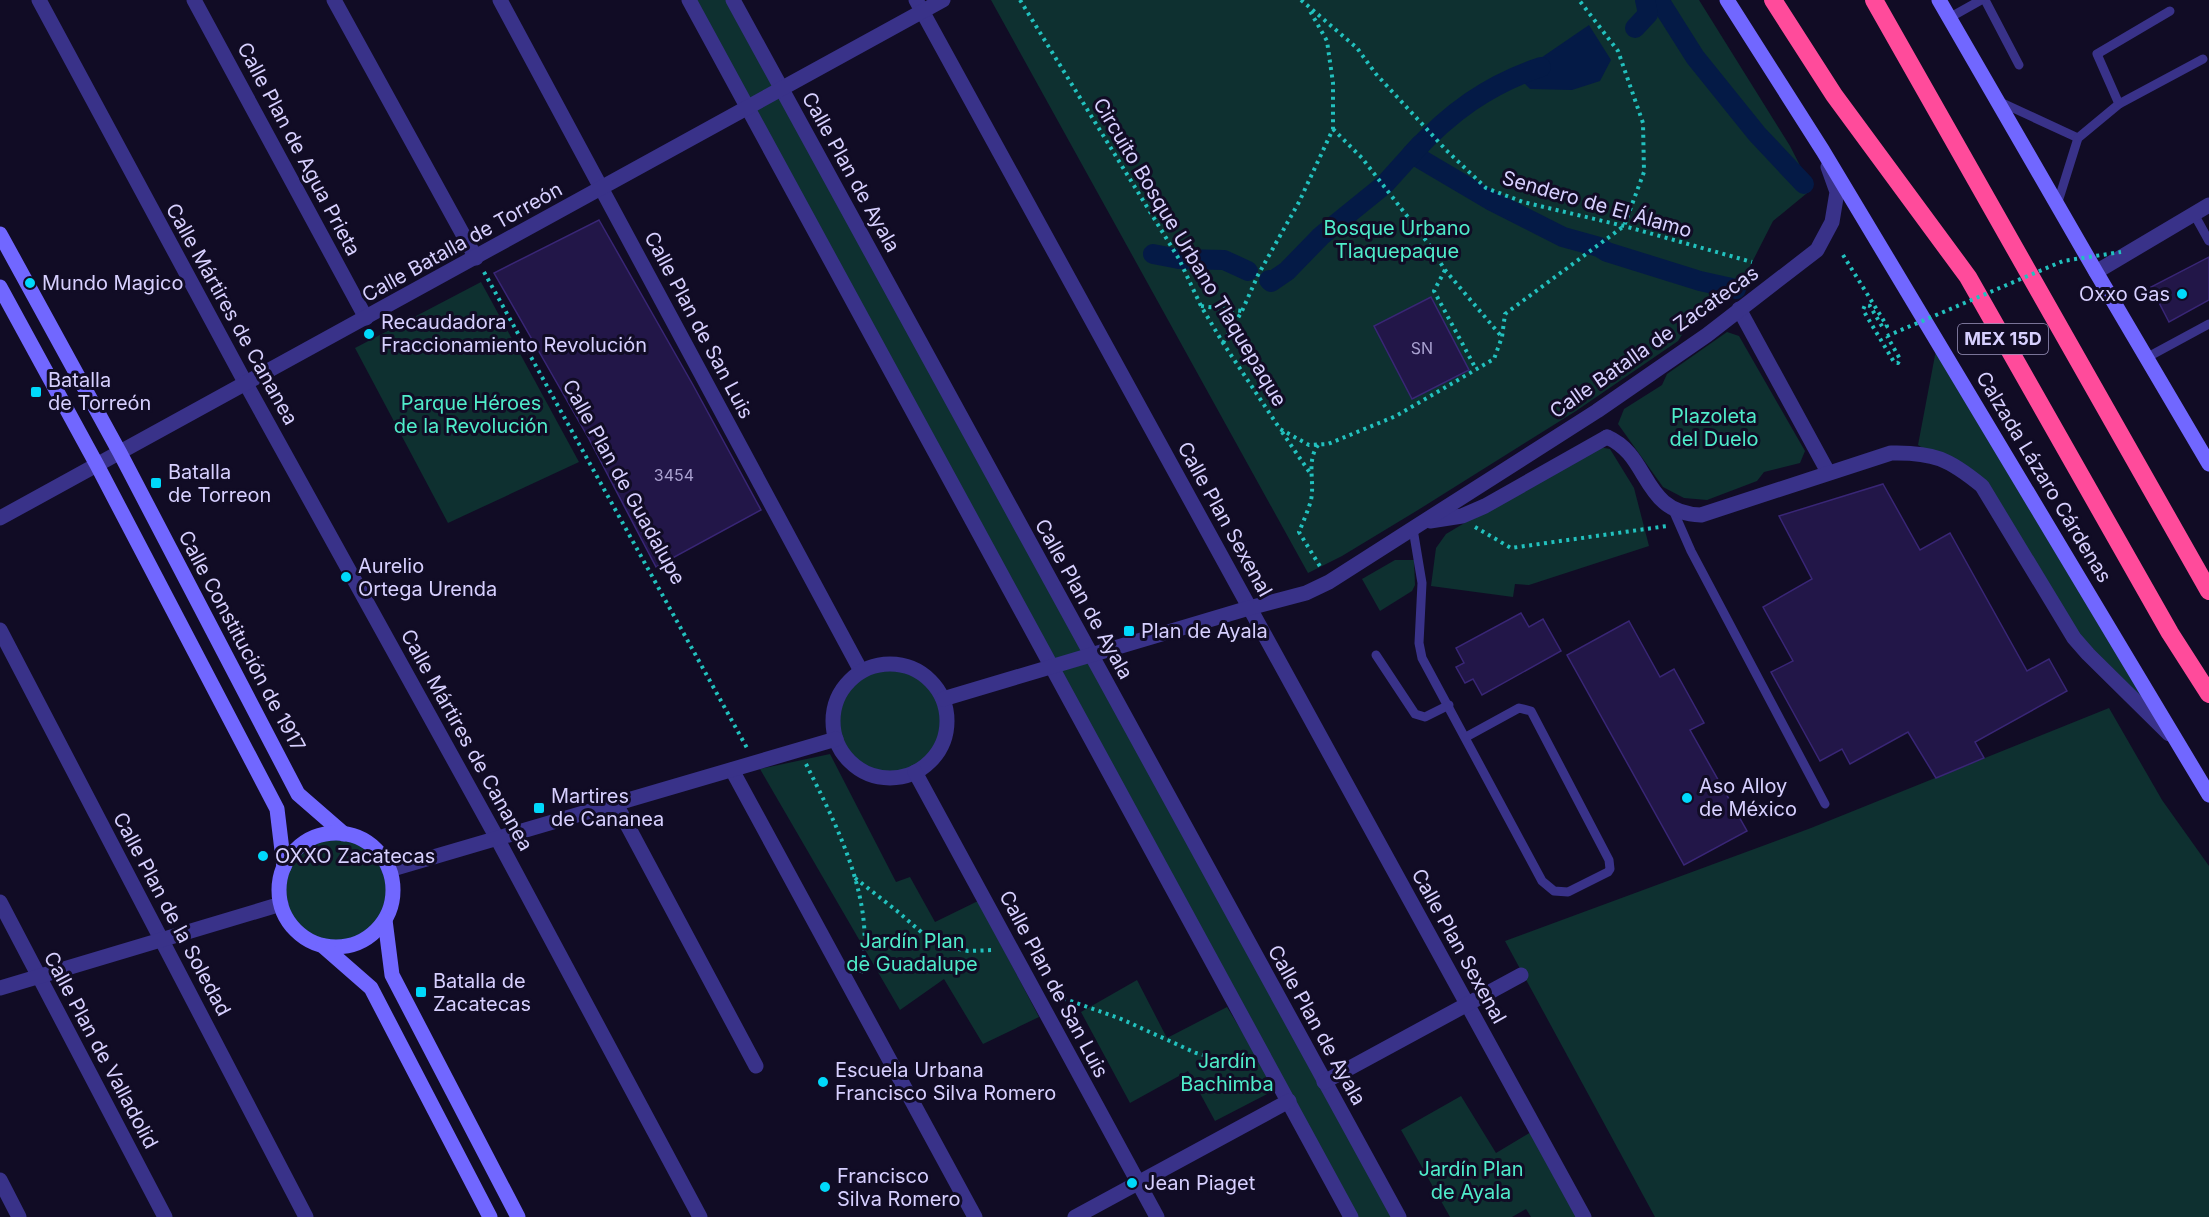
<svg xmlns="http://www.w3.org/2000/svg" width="2209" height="1217" font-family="Inter,sans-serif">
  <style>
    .green { fill: #0e3030 }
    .water { fill: #041a46 }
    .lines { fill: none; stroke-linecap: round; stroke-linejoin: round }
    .canal { stroke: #041a46; stroke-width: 20 }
    .building { fill: #221648; stroke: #392676; stroke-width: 1.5 }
    .path { stroke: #22c1be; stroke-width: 4; stroke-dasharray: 3 4.5; stroke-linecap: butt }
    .lane { stroke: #393289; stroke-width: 9 }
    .street { stroke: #393289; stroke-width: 15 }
    .secondary { stroke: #7167ff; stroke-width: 15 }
    .highway { stroke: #ff4b9b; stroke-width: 18 }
    .path-bridge { stroke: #22c1be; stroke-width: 4; stroke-dasharray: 3 4.5; stroke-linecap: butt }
    .poi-dot { fill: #00d9fb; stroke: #110c25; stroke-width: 2 }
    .labels { text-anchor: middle; stroke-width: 6; stroke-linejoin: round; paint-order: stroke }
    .number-label { font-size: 16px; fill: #aaa2d1 }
    .shield { fill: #110c25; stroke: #9c95be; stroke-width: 1.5 }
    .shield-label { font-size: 18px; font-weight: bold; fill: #d7d0ff }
    .street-label { font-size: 20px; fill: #d7d0ff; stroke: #110c25 }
    .park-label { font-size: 20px; fill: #4fecca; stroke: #110c25 }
    .poi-label { font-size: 20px; fill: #d7d0ff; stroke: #110c25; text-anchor: start }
  </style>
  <rect width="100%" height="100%" fill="#110c25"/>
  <g class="green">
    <path d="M693 0H729L776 88 751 102Z"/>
    <path d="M991 0H1699L1790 146 1812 189 1773 221 1739 288 1692 319 1678 341 1576 411 1418 510 1342 556 1308 573Z"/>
    <path d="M782 89 1088 650 1052 666 752 105Z"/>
    <path d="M481 282 579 462 448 523 355 348Z"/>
    <path d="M1727 332 1739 336 1805 451 1800 463 1764 472 1757 481 1707 500 1684 498 1663 487 1618 424 1624 409 1662 385 1667 374Z"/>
    <path d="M1936 350 2158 723 2074 638 1982 486 1918 445Z"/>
    <path d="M1594 446 1610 449 1634 488 1649 546 1529 585 1515 584 1513 597 1431 586 1436 548 1446 534Z"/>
    <path d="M1395 560H1414L1415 585 1412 591 1380 611 1362 579Z"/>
    <path d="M1091 654 1399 1217H1353L1059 668Z"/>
    <circle cx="890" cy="721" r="57"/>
    <path d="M2109 708 2162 800 2209 866V1217H1655L1505 941 1811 828Z"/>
    <path d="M830 754 896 882 910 877 935 922 978 901 1039 1017 983 1044 944 979 900 1010 760 769Z"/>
    <circle cx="336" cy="890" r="56"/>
    <path d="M1137 980 1167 1038 1227 1007 1277 1089 1215 1121 1188 1071 1130 1103 1081 1012Z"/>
    <path d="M1461 1096 1496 1153 1536 1129 1584 1217H1531L1526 1209 1512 1217H1450L1401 1130Z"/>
  </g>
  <path class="water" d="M1589 25 1611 60 1600 81 1572 90 1530 89 1516 75Z"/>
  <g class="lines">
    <g class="canal">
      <path d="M1659 0 1695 57 1757 134 1804 184"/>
      <path d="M1635 28 1648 14 1645 0"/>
      <path d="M1541 67C1489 84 1449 113 1412 154L1490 200 1563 237 1599 247 1607 252 1700 281 1736 289"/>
      <path d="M1153 254 1179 259 1224 260 1248 271"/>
      <path d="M1269 280 1271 282 1287 271 1321 236 1384 185 1421 144"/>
    </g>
  </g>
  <g class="building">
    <path d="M599 220 693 385 761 510 656 567 589 439 494 273Z"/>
    <path d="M2209 257V300L2169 322 2151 287Z"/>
    <path d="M1431 297 1469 370 1412 399 1374 326Z"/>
    <path d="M1883 484 1920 550 1950 533 2027 671 2049 659 2067 691 1975 742 1984 758 1936 778 1908 732 1850 764 1842 749 1820 761 1771 672 1793 661 1763 607 1812 579 1779 516Z"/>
    <path d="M1521 613 1529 627 1543 619 1561 651 1482 695 1473 679 1465 683 1456 667 1464 663 1456 648Z"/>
    <path d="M1629 621 1660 677 1674 669 1704 723 1690 730 1747 831 1684 865 1567 655Z"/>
  </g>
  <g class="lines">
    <g class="path">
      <path d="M1020 0 1179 259 1201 306 1223 343 1280 429 1309 445 1328 444 1396 416 1494 359 1502 337 1505 314 1624 226 1644 172 1643 123 1618 51 1579 0"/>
      <path d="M1301 0 1357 48 1376 74 1446 150 1486 188 1523 202 1624 226 1752 262"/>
      <path d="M1333 129 1362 158 1428 243 1445 270 1502 337"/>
      <path d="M1843 255 1887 326 1883 328 1870 306 1865 305 1863 310 1894 362 1898 363 1900 359 1887 336"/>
      <path d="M1445 270 1434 291 1476 369"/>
      <path d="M484 272 747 748"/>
      <path d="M1201 306 1242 311"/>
      <path d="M1223 343 1242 311 1258 275 1299 202 1333 129V83L1327 41 1310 11"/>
      <path d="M1282 432 1310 473"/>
      <path d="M1318 445C1306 462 1315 481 1311 500 1308 511 1303 522 1299 532L1321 568"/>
      <path d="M1475 527 1511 548 1667 526"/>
      <path d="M806 764C837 826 877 903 861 973"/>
      <path d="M855 878 897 911 935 944 968 951 994 950"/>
      <path d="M1056 996 1119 1018 1196 1053 1251 1068"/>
    </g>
    <g class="lane">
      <path d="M1985 0 2019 65"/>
      <path d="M1949 18 1981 0"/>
      <path d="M1998 101 2078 138"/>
      <path d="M2119 104 2097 54 2170 11"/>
      <path d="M2057 205 2078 138 2119 104 2203 59"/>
      <path d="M2194 214 2209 241"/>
      <path d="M2146 358 2209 324"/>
      <path d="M1673 510 1691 551 1825 804"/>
      <path d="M1413 529 1422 583 1419 643 1422 658 1542 881 1554 891 1568 892 1608 872 1610 869 1609 860 1531 711 1519 708 1466 737"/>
      <path d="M1376 655 1415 714 1425 717 1449 705"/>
    </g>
    <g class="street">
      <path d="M39 0 246 384 497 838 700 1217"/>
      <path d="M194 0 366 318"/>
      <path d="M334 0 476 258"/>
      <path d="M500 0 861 671"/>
      <path d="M689 0 1351 1217"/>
      <path d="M733 0 1399 1217"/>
      <path d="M916 0 1584 1217"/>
      <path d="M2096 272 2209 205"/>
      <path d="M1739 309 1828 472"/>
      <path d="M1607 437C1651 456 1641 513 1701 515L1891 453C1934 452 1949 459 1982 486L2074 638 2088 654 2169 734"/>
      <path d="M0 518 943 0"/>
      <path d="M1430 521 1462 516 1485 506 1607 437"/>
      <path d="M0 630 306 1217"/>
      <circle cx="890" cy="721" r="57"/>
      <path d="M943 699 1249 608 1306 593 1329 582 1597 411 1707 335 1817 250 1832 222 1837 192 1828 167"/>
      <path d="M732 770 975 1217"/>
      <path d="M915 772 1157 1217"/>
      <path d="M616 804 756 1066"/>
      <path d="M389 870 836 739"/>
      <path d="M0 902 165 1217"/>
      <path d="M0 988 281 904"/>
      <path d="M1324 1082 1521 975"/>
      <path d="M0 1180 19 1217"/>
      <path d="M1075 1217 1289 1101"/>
    </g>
    <g class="secondary">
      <path d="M1727 0 1823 151 2209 795"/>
      <path d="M1939 0 2096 272 2209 464"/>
      <path d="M0 234 120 453 298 794 344 834"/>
      <path d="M0 287 97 465 277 809 284 867"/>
      <circle cx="336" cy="890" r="57"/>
      <path d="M385 920 392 975 518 1217"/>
      <path d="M323 946 371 988 490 1217"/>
    </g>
    <g class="highway">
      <path d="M1773 0 1834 95 1968 277 2170 633 2209 694"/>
      <path d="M1874 0 2209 591"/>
    </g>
    <path class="path-bridge" d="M1887 336 2063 261 2121 252"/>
  </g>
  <g class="poi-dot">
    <circle cx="30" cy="283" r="6"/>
    <circle cx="2182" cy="294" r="6"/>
    <circle cx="369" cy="334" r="6"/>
    <rect x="30" y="386" width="12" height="12" rx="3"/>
    <rect x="150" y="477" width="12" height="12" rx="3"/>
    <circle cx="346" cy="577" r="6"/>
    <rect x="1123" y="625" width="12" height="12" rx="3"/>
    <circle cx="1687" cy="798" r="6"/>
    <rect x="533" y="802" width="12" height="12" rx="3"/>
    <circle cx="263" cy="856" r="6"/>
    <rect x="415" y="986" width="12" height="12" rx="3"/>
    <circle cx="823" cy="1082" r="6"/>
    <circle cx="1132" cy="1183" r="6"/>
    <circle cx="825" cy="1187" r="6"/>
  </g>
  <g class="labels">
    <g class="number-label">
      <text x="1422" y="354">SN</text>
      <text x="674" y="481">3454</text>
    </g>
    <rect class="shield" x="1958" y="324" width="90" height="30" rx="4.5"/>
    <g class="shield-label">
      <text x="2003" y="345">MEX 15D</text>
    </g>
    <g class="street-label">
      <text transform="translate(299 149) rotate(62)" y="7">Calle Plan de Agua Prieta</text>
      <text transform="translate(851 172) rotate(61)" y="7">Calle Plan de Ayala</text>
      <text transform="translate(1597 204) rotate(16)" y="7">Sendero de El Álamo</text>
      <text transform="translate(462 242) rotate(-29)" y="7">Calle Batalla de Torreón</text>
      <text transform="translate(1190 252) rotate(59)" y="7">Circuito Bosque Urbano Tlaquepaque</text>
      <text transform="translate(232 314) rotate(61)" y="7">Calle Mártires de Cananea</text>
      <text transform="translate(699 325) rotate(62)" y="7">Calle Plan de San Luis</text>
      <text transform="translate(1654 342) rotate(-35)" y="7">Calle Batalla de Zacatecas</text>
      <text transform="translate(2044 477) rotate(59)" y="7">Calzada Lázaro Cárdenas</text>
      <text transform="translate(624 482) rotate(61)" y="7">Calle Plan de Guadalupe</text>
      <text transform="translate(1225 519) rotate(61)" y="7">Calle Plan Sexenal</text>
      <text transform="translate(1084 599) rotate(61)" y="7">Calle Plan de Ayala</text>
      <text transform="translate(242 641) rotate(62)" y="7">Calle Constitución de 1917</text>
      <text transform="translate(467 740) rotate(61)" y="7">Calle Mártires de Cananea</text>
      <text transform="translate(172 914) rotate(62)" y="7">Calle Plan de la Soledad</text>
      <text transform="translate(1459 946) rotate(61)" y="7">Calle Plan Sexenal</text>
      <text transform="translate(1054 984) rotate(62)" y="7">Calle Plan de San Luis</text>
      <text transform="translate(1317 1025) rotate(61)" y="7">Calle Plan de Ayala</text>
      <text transform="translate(101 1050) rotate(62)" y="7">Calle Plan de Valladolid</text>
    </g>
    <g class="park-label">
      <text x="1397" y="235">Bosque Urbano<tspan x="1397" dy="23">Tlaquepaque</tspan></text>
      <text x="471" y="410">Parque Héroes<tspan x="471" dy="23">de la Revolución</tspan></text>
      <text x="1714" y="423">Plazoleta<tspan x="1714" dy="23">del Duelo</tspan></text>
      <text x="912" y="948">Jardín Plan<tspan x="912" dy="23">de Guadalupe</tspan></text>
      <text x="1227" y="1068">Jardín<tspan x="1227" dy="23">Bachimba</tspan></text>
      <text x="1471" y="1176">Jardín Plan<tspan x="1471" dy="23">de Ayala</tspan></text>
    </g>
    <g class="poi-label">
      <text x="42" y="290">Mundo Magico</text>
      <text x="2170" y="301" text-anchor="end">Oxxo Gas</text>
      <text x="381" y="329">Recaudadora<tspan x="381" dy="23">Fraccionamiento Revolución</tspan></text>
      <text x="48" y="387">Batalla<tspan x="48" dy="23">de Torreón</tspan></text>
      <text x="168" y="479">Batalla<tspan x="168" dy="23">de Torreon</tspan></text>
      <text x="358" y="573">Aurelio<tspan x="358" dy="23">Ortega Urenda</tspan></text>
      <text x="1141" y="638">Plan de Ayala</text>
      <text x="1699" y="793">Aso Alloy<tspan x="1699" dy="23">de México</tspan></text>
      <text x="551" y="803">Martires<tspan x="551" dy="23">de Cananea</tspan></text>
      <text x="275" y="863">OXXO Zacatecas</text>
      <text x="433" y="988">Batalla de<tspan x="433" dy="23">Zacatecas</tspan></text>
      <text x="835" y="1077">Escuela Urbana<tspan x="835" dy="23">Francisco Silva Romero</tspan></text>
      <text x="837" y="1183">Francisco<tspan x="837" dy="23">Silva Romero</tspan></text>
      <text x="1144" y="1190">Jean Piaget</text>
    </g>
  </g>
</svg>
